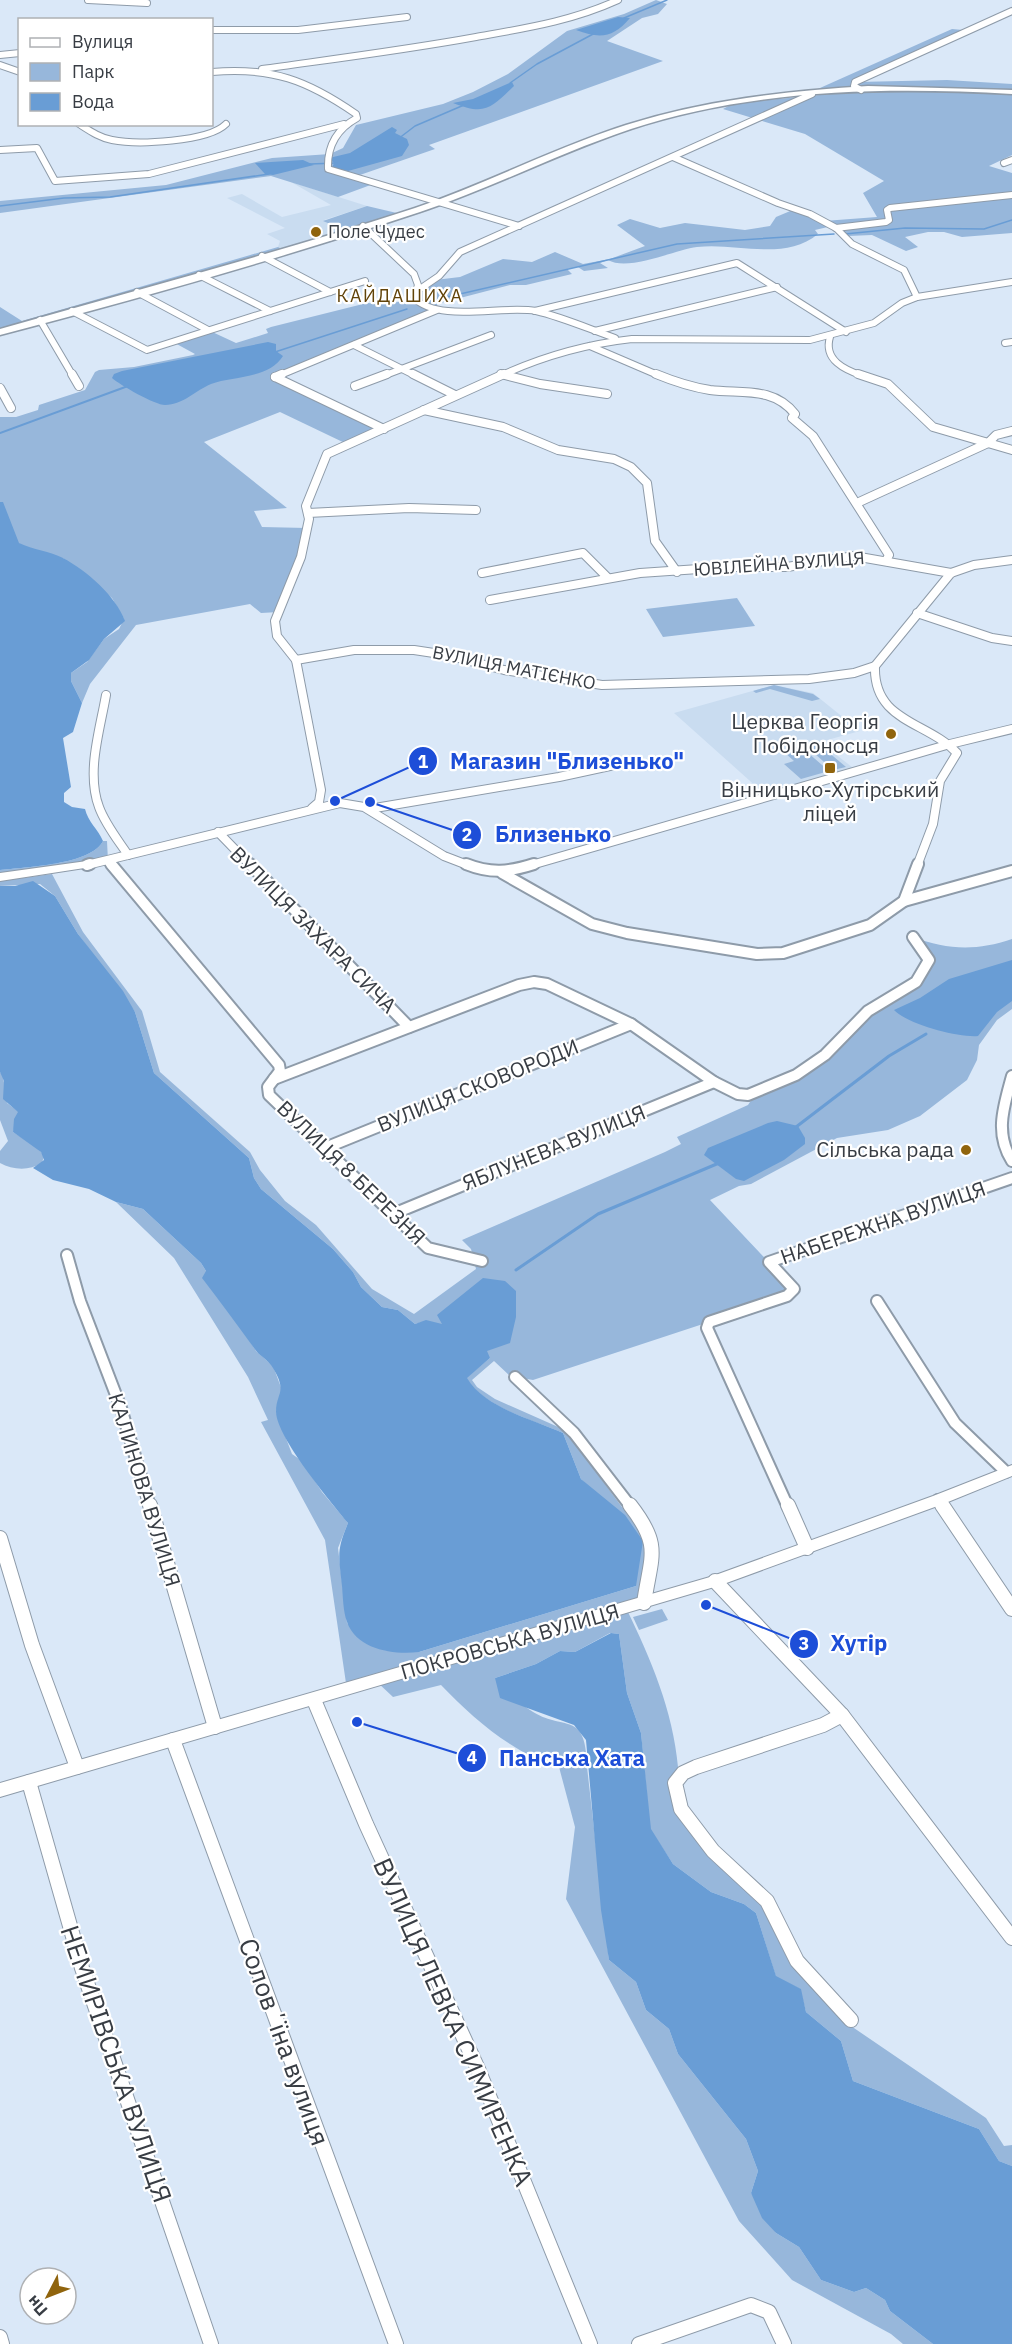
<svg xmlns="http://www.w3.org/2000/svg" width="1012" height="2344" font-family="'IBM Plex Sans',sans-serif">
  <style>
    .built { fill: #c9dcf0 }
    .green { fill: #97b7db }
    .water { fill: #699dd5 }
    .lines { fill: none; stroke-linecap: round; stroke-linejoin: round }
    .stream-far2 { stroke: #699dd5; stroke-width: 1.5 }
    .stream-far1 { stroke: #699dd5; stroke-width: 2 }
    .stream { stroke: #699dd5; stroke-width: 3 }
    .minor-far3-casing { stroke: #8e9ba9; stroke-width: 8 }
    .minor-far2-casing { stroke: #8e9ba9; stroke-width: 10 }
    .minor-far1-casing { stroke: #8e9ba9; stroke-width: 14 }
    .minor-casing { stroke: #8e9ba9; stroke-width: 16 }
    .tertiary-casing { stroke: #8e9ba9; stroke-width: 2 }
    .secondary-casing { stroke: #8e9ba9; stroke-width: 3 }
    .minor-far3 { stroke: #fff; stroke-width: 6 }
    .minor-far2 { stroke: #fff; stroke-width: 8 }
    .minor-far1 { stroke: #fff; stroke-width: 10 }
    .minor { stroke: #fff; stroke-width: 14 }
    .tertiary { fill: #fff; fill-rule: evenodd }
    .secondary { fill: #fff; fill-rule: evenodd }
    .poi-dot { fill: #90640d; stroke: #fff; stroke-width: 2 }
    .labels { text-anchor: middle; stroke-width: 4.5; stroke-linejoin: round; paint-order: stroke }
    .far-poi-label { font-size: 18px; fill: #383d44; stroke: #fff; text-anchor: start }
    .far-neighbourhood-label { font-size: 18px; letter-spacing: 1.5px; fill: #614309; stroke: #fff }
    .far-street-label { font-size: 18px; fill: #383d44; stroke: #fff }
    .poi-label { font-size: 21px; fill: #383d44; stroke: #fff; text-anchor: end }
    .street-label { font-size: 21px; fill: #383d44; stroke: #fff }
    .near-street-label { font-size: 26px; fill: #383d44; stroke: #fff }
    .leader { fill: none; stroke: #1d4ed8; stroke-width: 2 }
    .callout-dot { fill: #1d4ed8; stroke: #fff; stroke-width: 2 }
    .mark-label { font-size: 18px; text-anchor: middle; font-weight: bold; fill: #fff }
    .callout-label { font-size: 22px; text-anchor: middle; font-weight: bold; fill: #1d4ed8; stroke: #fff; stroke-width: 4.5; stroke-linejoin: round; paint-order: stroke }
  </style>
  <rect width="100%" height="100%" fill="#dae8f8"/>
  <g class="built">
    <path d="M291 182 367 206 324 220 347 231 284 250 278 247 280 241 267 234 285 228 227 198 242 194 282 217 331 205Z"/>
    <path d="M774 685 813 693 860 731 820 742 857 771 768 797 674 713Z"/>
  </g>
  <g class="green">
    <path d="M656 0 667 4 658 14 642 18 607 41 663 61 429 145 435 149 357 176 376 183 338 197 271 176 0 213V201L166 185 272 158 330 154 343 148 356 125 443 104 473 92 508 74 567 31 624 14Z"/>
    <path d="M952 29 963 30 857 82 947 80 1012 84V155L989 166 1012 173V233L962 237 944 232H928L905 237 918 247 906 251 872 235 848 236 832 226 815 230 818 234C784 262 736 242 697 247 674 250 628 272 608 260L600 263 608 268 584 271 578 267 567 269 572 274 526 285H510L437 304V310L276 377 384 429 349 445 280 412 204 442 287 508 254 511 262 527 307 528 279 612 261 613 250 604 136 625 90 684 82 703 71 681V673L87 662 104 639 119 629 124 619 112 598 63 558H45L0 533V417H16L38 410 39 405 85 390 95 372 99 370 134 367 193 355 195 354 173 342 208 330 236 343 268 333 266 329 271 327 367 303 387 304 414 299V294L435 280 460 277 503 259 532 262 555 252 583 264 610 259 645 246 617 225 630 219 660 228 685 223 745 230 770 226 776 217 795 209 824 221 877 217 863 193 884 181 805 134 723 109 734 103 830 94V91L811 92Z"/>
    <path d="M367 206 401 214 347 231 323 221Z"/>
    <path d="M278 247 284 250 0 329V307L22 321Z"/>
    <path d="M737 598 755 626 663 637 646 609Z"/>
    <path d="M774 685 813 694 820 699 812 701 770 689 756 693 753 691Z"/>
    <path d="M815 741 846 767 833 770 804 744Z"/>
    <path d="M800 746 829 771 801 779 784 764 794 761 783 751Z"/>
    <path d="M103 841H107L108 861 0 877V870C25 867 91 865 103 841Z"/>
    <path d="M52 874 83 932 142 1011 160 1072 250 1152 260 1170 285 1201 316 1225 372 1289 414 1314 476 1269 471 1249 462 1240 665 1152 681 1144 677 1137 748 1105 756 1093 796 1074 868 1011 905 990 929 960 913 937C947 950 977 951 1012 939V1009L997 1020 979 1045 977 1060 967 1080 920 1116 888 1130 837 1138 751 1184 739 1186 710 1200 794 1289 709 1322 533 1380 510 1376 494 1361 472 1380 477 1387 495 1399 565 1430 647 1541 644 1603 626 1608C651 1659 673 1711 678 1767 679 1781 677 1796 676 1809L763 1903 851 2026 986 2118 1004 2146 1012 2145V2166L999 2161 979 2129 853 2081 841 2041 806 2012 800 1989 776 1977 756 1913 744 1904 711 1892 673 1864 650 1829 641 1733 627 1693 619 1634 610 1633 575 1652 560 1651 536 1664 495 1678C506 1688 517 1702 530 1710 564 1733 586 1708 587 1767L609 1960 636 1982 646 2010 669 2029 678 2054 746 2139 758 2171 751 2193 776 2233 799 2247 821 2280 854 2292 866 2288 885 2300 890 2311 933 2344H903L891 2334 792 2280 739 2221 566 1899 575 1827 559 1767C512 1753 474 1719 441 1685L393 1697 376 1681 347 1690 325 1540 261 1422 268 1420 248 1377 174 1258 116 1202 143 1209 201 1263 256 1351 273 1366 282 1390 276 1412 292 1454 302 1461 322 1492 348 1523 338 1548 347 1623 383 1650 419 1652 636 1586 600 1498 581 1479 563 1433C531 1419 485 1408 466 1378L490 1358C469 1343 442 1314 415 1324L398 1310 382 1307 361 1287 353 1272 333 1249 261 1189 254 1178 249 1158 154 1073 135 1012 78 934 55 896 40 884 0 886V881Z"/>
    <path d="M0 1072 3 1076 7 1103 19 1112 13 1132 38 1148 44 1156 42 1163C29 1171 13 1170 0 1163V1151L8 1141 0 1120Z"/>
    <path d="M662 1609 668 1620 639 1630 633 1617Z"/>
  </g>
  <g class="water">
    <path d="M618 17 630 18C613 38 600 39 576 30Z"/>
    <path d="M512 82 514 86C491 108 486 116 453 103L473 99Z"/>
    <path d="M392 127 397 130 395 133 407 139 409 145 402 156 348 171 332 168 334 163 329 158 350 153Z"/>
    <path d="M303 160 314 165 273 175 265 174 255 163Z"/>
    <path d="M268 342 276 344V351L283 356C269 379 232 376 211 384 196 390 183 405 165 405 155 405 120 385 112 378L114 374 122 371Z"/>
    <path d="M0 502H3L19 543C33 550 50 551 63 558 87 571 116 596 125 621L104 639 89 660 71 673V681L82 703 73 732 63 738 71 787 64 793V802L72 807 85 809C88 822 98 829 103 841 91 865 25 867 0 870Z"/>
    <path d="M33 881 55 896 78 934 123 991 135 1012 154 1073 249 1158 254 1178 261 1189 333 1249 353 1272 361 1287 382 1307 398 1310 415 1324 426 1320 442 1324 437 1315 483 1278 505 1281 516 1291V1317L510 1343 487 1351 490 1358 467 1378C485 1408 532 1419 563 1433L581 1479 625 1515 643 1541 636 1586 419 1652C394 1655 357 1650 347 1622 343 1611 343 1597 342 1586 339 1555 336 1552 348 1523 330 1501 277 1438 276 1412 276 1392 288 1393 273 1368 269 1360 259 1356 254 1348 237 1325 220 1301 202 1278L206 1271 201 1263 143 1209 116 1202 89 1189 53 1180 33 1168 44 1160 41 1152 13 1132 14 1119 18 1112 3 1099 4 1081 0 1072V886H15Z"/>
    <path d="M1012 960V1001L997 1012 978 1036C959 1038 907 1024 894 1010L920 998 949 979Z"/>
    <path d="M777 1121 798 1126 805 1138V1144L784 1160 744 1181 736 1179 704 1155 708 1148 768 1123Z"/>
    <path d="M611 1633 619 1634 627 1693 641 1733 651 1829 673 1864 711 1892 744 1904 756 1913 776 1976 801 1989 806 2012 841 2041 853 2081 979 2129 999 2161 1012 2166V2344H933L890 2311 885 2300 866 2288 854 2292 821 2280 799 2247 776 2233 762 2218 751 2193 758 2171 746 2139 678 2054 669 2029 646 2010 636 1982 609 1960 601 1910 586 1740 574 1725 500 1698 495 1678 536 1664 560 1651 575 1652Z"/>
  </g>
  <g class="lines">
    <g class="stream-far2">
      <path d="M624 18 667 0"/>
      <path d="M510 83 537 64 595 33"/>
      <path d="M398 139 415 126 464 105"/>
      <path d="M310 164 337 163"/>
      <path d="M0 206 64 198 110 197 269 174"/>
      <path d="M845 234 905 228 984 229 1012 220"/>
      <path d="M425 302 677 244 834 234"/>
      <path d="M275 352 407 309"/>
    </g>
    <path class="stream-far1" d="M0 433 128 386"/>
    <g class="stream">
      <path d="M796 1127 889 1056 926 1034"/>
      <path d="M516 1270 598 1214 719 1163"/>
    </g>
    <defs>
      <g id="minor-far3">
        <path d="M88 0 147 3"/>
        <path d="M212 30H298L407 17"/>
        <path d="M0 55 20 53"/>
        <path d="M0 65 20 72"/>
        <path d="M262 69C333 59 405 50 476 37 526 28 572 21 618 0"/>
        <path d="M212 72C272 67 307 80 356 114L357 118C337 129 327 145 328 169L519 226"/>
        <path d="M861 90 854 86 855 82 1012 11"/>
        <path d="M79 124C90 131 100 138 112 140 137 145 208 142 226 124"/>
        <path d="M0 150 37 148 55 181 149 174 344 124"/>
        <path d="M673 157 778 203 810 214 836 228 852 244 904 270 917 297"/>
        <path d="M1004 163 1012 160"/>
        <path d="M363 226 414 274 418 285 414 298C439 323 502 305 536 311 562 317 589 329 615 338"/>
        <path d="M836 228 886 222 889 220 887 210 890 208 1012 195"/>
        <path d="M262 256 330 292"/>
        <path d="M199 275 270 311"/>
        <path d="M417 291 439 276 460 252 812 94"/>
        <path d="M137 292 208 330"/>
        <path d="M72 311 147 350 365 281"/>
        <path d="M535 311 737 263 846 332"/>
        <path d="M40 320 73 376"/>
        <path d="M595 331 777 287"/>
        <path d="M830 337C823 360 845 370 863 376"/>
        <path d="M1005 343 1012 342"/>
        <path d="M354 345 416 376"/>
        <path d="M590 346 660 376"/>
        <path d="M501 374 507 376"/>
        <path d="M278 376 437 310"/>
        <path d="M383 376 491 335"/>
        <path d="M500 376C541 357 587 344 632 339L810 340 874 323 902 303 917 297 1012 282"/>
      </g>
      <g id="minor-far2">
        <path d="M72 374 79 386"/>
        <path d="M413 374 455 395"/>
        <path d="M501 374 540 384 607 394"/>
        <path d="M656 374C673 381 691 387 710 390 741 394 773 386 795 414L792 418 813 436 889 555 886 561"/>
        <path d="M858 374 888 384 933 427 1012 450"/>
        <path d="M275 377 282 374"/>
        <path d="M275 377 384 429"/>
        <path d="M355 386 387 374"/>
        <path d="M0 388 11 408"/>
        <path d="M424 410 503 427 558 450 614 459 631 467 647 483 655 541 677 572"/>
        <path d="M857 503 988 443 996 435 1012 431"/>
        <path d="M308 513 409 508 476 510"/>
        <path d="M482 573 583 553 608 578"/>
        <path d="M490 600 640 573 728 567H787L854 556 951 573"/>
        <path d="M917 613 992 638 1012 641"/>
        <path d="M296 660 354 650H414L447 655 504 670 602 685 809 679 854 673 875 666 951 573 974 565 1012 560"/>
        <path d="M875 666C873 722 927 721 957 753L940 781 933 824 917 866"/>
        <path d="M106 695C100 730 86 772 99 807 105 824 118 840 128 855"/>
        <path d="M312 808 319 802 321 790 296 660 277 636 275 621 301 557 309 519 306 506 327 454 504 374"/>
        <path d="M369 809 559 777 619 764"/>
        <path d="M218 832 251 866"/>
        <path d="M108 861 112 866"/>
        <path d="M87 865 340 803 364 807 444 856 470 866"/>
        <path d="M528 866 950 744 1012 729"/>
      </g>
      <g id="minor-far1">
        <path d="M111 864 279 1065 280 1071 268 1087 269 1095 428 1248 482 1261"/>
        <path d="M250 864 409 1027"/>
        <path d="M466 864C491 874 509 872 534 864"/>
        <path d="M87 865 90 864"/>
        <path d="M502 873 592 924 627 933 757 954 783 953 870 925 904 901 918 864"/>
        <path d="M904 901 1012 871"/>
        <path d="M1012 1076C1004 1106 994 1133 1012 1161"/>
        <path d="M274 1079 519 985 534 982 547 984 631 1024 714 1082 738 1094 748 1095 796 1075 825 1055 868 1011 916 982 929 960 913 937"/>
        <path d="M325 1148 631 1024"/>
        <path d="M393 1214 714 1082"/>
        <path d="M67 1255 80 1301 121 1408 150 1507"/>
        <path d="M877 1301 955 1423 1006 1472"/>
        <path d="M515 1377 574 1433 631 1507"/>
        <path d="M938 1500 943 1507"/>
        <path d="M788 1507 707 1328 709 1322 787 1296 794 1289 769 1262 1012 1178"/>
      </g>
      <g id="minor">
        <path d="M150 1505 215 1727"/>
        <path d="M630 1505C662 1546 651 1555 644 1603"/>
        <path d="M788 1505 807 1548"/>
        <path d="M942 1505 1012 1609"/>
        <path d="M0 1538 32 1645 77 1767"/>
        <path d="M715 1581 842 1715 1012 1938"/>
        <path d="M314 1700 366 1824 478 2069 590 2344"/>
        <path d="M842 1715 823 1725 696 1767 683 1773 675 1783 681 1809 713 1851 767 1901 797 1961 851 2020"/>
        <path d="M173 1740 396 2344"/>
        <path d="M29 1782 82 1968 211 2344"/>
        <path d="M0 2337 2 2344"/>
        <path d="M639 2344 751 2305 769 2312 784 2344"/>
      </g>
      <g id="tertiary">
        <path d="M87 861 93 865 91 867 0 881V873Z"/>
        <path d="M1012 1465V1476L943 1504 721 1585 0 1797V1783L710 1577 933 1496Z"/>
      </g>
      <path id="secondary" d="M868 86 1012 90V94C885 87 753 89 631 129 559 153 492 188 420 212 282 258 141 298 0 335V329C138 289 278 253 415 208 486 184 554 148 626 125 704 100 786 91 868 86Z"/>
    </defs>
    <use href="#minor-far3" class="minor-far3-casing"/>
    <use href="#minor-far2" class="minor-far2-casing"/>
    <use href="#minor-far1" class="minor-far1-casing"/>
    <use href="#minor" class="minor-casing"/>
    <use href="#tertiary" class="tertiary-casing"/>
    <use href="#secondary" class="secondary-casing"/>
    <use href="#minor-far3" class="minor-far3"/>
    <use href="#minor-far2" class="minor-far2"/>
    <use href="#minor-far1" class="minor-far1"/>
    <use href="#minor" class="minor"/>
    <use href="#tertiary" class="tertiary"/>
    <use href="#secondary" class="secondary"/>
  </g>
  <g class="poi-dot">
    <circle cx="316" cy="232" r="6"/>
    <circle cx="891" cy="734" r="6"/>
    <rect x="824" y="762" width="12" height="12" rx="3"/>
    <circle cx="966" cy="1150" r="6"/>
  </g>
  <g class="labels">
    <g class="far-poi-label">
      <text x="328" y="238">Поле Чудес</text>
    </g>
    <g class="far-neighbourhood-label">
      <text x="400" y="302">КАЙДАШИХА</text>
    </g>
    <g class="far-street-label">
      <text transform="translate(779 564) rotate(-4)" y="6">ЮВІЛЕЙНА ВУЛИЦЯ</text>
      <text transform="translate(514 668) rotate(11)" y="6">ВУЛИЦЯ МАТІЄНКО</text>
    </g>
    <g class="poi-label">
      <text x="879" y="729">Церква Георгія<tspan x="879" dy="24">Побідоносця</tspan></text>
      <text x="830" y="797" text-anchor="middle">Вінницько-Хутірський<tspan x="830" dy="24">ліцей</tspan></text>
      <text x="954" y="1157">Сільська рада</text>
    </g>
    <g class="street-label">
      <text transform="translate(313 930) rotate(45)" y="7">ВУЛИЦЯ ЗАХАРА СИЧА</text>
      <text transform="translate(478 1086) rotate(-22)" y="7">ВУЛИЦЯ СКОВОРОДИ</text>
      <text transform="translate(554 1148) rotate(-22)" y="7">ЯБЛУНЕВА ВУЛИЦЯ</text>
      <text transform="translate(351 1173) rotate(44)" y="7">ВУЛИЦЯ 8 БЕРЕЗНЯ</text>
      <text transform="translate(883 1223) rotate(-19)" y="7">НАБЕРЕЖНА ВУЛИЦЯ</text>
      <text transform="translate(144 1490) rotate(73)" y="7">КАЛИНОВА ВУЛИЦЯ</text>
      <text transform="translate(510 1642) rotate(-16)" y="7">ПОКРОВСЬКА ВУЛИЦЯ</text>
    </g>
    <g class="near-street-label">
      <text transform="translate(453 2022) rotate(66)" y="9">ВУЛИЦЯ ЛЕВКА СИМИРЕНКА</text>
      <text transform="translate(284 2042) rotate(70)" y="9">Соловʼїна вулиця</text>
      <text transform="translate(116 2064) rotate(71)" y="9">НЕМИРІВСЬКА ВУЛИЦЯ</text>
    </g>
  </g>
  <path class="leader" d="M335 801L423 761M370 802L467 835M706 1605L804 1644M357 1722L472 1758"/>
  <g class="callout-dot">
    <circle cx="335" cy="801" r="6"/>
    <circle cx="370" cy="802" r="6"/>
    <circle cx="706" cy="1605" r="6"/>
    <circle cx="357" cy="1722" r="6"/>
    <circle cx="423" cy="761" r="15"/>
    <circle cx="467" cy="835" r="15"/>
    <circle cx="804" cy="1644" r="15"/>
    <circle cx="472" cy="1758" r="15"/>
  </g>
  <g class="mark-label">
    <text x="423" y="768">1</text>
    <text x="467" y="841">2</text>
    <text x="804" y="1650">3</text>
    <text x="472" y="1764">4</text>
  </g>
  <g class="callout-label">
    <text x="567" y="769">Магазин "Близенько"</text>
    <text x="553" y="842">Близенько</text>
    <text x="859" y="1651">Хутір</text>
    <text x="572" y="1766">Панська Хата</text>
  </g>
  <rect x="18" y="18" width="195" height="108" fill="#ffffff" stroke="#afb1b4" stroke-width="1.5"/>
  <rect x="30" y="38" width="30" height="9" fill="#ffffff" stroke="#afb1b4" stroke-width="1.5"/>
  <text x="72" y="48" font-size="18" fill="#383d44">Вулиця</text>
  <rect x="30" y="63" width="30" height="18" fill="#97b7db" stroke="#afb1b4" stroke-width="1.5"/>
  <text x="72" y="78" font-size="18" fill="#383d44">Парк</text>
  <rect x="30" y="93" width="30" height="18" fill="#699dd5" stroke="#afb1b4" stroke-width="1.5"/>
  <text x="72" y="108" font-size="18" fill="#383d44">Вода</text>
  <g transform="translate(48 2296) rotate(228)"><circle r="28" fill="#ffffff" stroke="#afb1b4" stroke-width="1.5"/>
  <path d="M0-4.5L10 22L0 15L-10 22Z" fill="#90640d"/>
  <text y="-9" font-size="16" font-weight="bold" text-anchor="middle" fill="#383d44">Пн</text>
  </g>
</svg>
